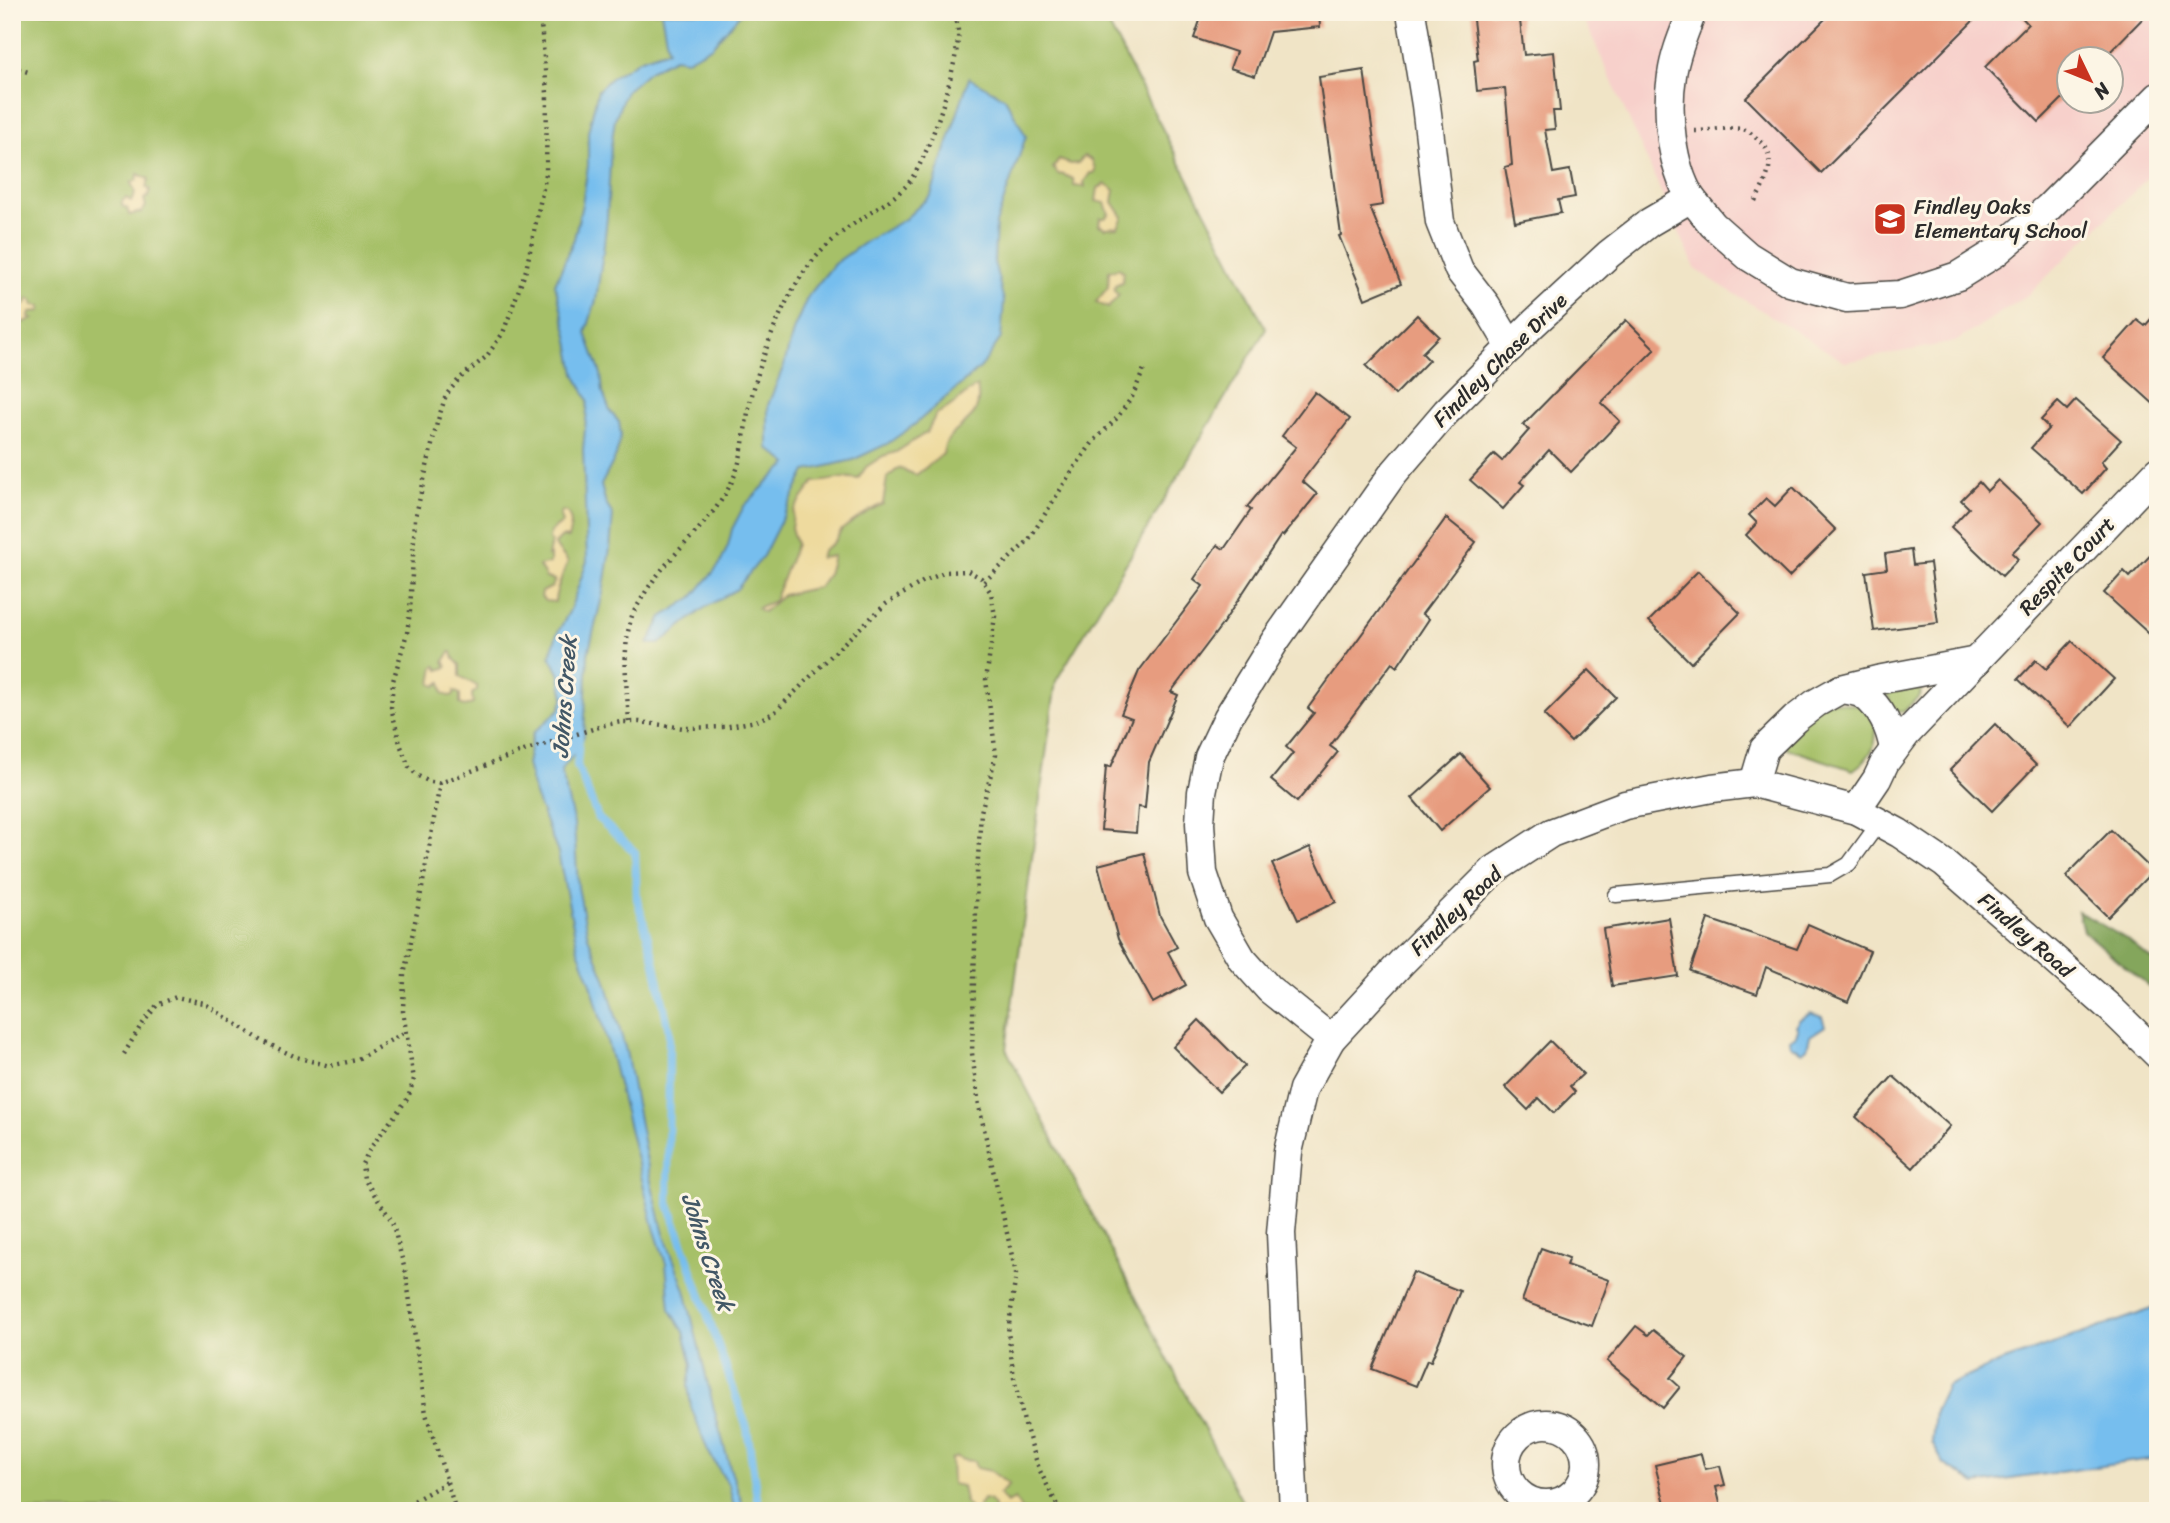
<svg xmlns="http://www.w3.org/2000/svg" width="2170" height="1523" font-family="Sriracha,sans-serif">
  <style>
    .built { fill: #f7d0cb; fill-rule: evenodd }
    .green { fill: #a6c067; stroke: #687649; stroke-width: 2 }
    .forest { fill: #84a65c; stroke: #586844; stroke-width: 2 }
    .sand { fill: #eeda9e; stroke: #8c8264; stroke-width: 2 }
    .water { fill: #76beee; stroke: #50748c; stroke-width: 2 }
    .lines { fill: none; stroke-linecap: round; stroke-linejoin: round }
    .stream { stroke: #76beee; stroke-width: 8 }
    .building { fill: #e79c7f }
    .lane-casing { stroke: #494742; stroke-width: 17 }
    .street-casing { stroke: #494742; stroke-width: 31 }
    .path { stroke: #494742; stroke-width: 4.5; stroke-dasharray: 2 5; stroke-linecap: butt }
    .lane { stroke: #fff; stroke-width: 14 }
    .street { stroke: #fff; stroke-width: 28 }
    .labels { text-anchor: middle; stroke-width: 6; stroke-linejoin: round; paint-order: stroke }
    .poi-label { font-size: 21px; fill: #2b2b2b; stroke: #fcf5e5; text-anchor: start }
    .street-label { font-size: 21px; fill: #2b2b2b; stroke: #fcf5e5 }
    .water-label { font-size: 23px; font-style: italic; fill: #425766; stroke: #fcf5e5 }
  </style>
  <rect width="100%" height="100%" fill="#fcf5e5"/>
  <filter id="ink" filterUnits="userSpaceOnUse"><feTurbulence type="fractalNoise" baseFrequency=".0143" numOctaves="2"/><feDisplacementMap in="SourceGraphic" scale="14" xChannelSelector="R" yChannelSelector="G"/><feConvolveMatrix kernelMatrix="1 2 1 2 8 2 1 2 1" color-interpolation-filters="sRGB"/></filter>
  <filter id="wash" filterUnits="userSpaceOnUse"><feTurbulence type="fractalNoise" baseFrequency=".00686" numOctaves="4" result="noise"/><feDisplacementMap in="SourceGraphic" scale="28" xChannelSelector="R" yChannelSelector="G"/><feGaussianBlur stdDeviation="1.57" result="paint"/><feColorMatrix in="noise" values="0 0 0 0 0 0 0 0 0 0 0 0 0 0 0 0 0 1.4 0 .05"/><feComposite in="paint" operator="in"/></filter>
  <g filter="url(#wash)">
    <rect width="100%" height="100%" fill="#f0e4c6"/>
    <path class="built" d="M1581 12H2158V168L2029 294 1955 342 1845 362 1696 270ZM2068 60H2110V102H2068Z"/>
    <g class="green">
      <path d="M12 12H1102L1266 329 1056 681 1006 1049 1247 1511H12Z"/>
      <path d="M1913 676 1922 687 1919 696 1903 712 1894 711 1889 697 1879 686Z"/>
      <path d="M1823 700 1863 706C1867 712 1874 719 1875 726 1879 745 1868 760 1853 770L1786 748 1788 734Z"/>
    </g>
    <path class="forest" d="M2078 911 2128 940 2158 965V994L2083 931Z"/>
    <g class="sand">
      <path d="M1084 156 1092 160 1095 169 1094 173H1090L1084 182 1085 187 1074 186 1073 179 1064 175 1058 174 1053 168 1059 160 1071 164 1078 163Z"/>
      <path d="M138 174 149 179 146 187 150 190 148 197 144 199 146 206 142 212 129 215 127 208 122 206V201L126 198 131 201C137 195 135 191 131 183L137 180Z"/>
      <path d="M1106 184 1115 190 1113 202 1123 217 1118 227 1105 228 1099 225 1100 218H1105L1109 214 1105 203 1096 201 1098 188Z"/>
      <path d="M1119 268 1123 272 1122 282 1115 285 1114 291 1119 295 1108 308 1096 302 1108 287 1109 271Z"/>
      <path d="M28 298 32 300 34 305 41 306V311L30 312 29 317 33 319 12 326V315L18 313 20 306 26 304Z"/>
      <path d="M977 386C986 428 946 423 943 454L916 475 899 468 887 478 883 504C868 510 857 519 844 528 839 531 838 538 834 542 826 550 823 545 820 558L833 556 828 574 819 587 783 595 763 612 757 608 774 601 796 544 791 528 794 510 814 482C829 482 843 475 858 479L866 467 883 456 896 452 927 432 936 414C952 408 962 395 977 386Z"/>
      <path d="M561 511 567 512C573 522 571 527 568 538L562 537 555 544C558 552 564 555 568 562 564 571 555 593 555 602L545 601 541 597 542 592 552 587 555 580 546 578 539 566 550 563V555L548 556 551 542 549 540 550 532 562 523 560 515Z"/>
      <path d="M450 652H452L454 659 460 665V676L477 686V690L472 694 473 704 464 706 460 704V694L454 691V695L449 696 443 694 441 682 436 686 431 684 434 667 437 666 439 670 447 667 444 661Z"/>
      <path d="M957 1457 963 1460 974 1461 976 1468 991 1471 1009 1485 999 1494 1007 1503 1015 1499 1022 1511H994V1506L989 1500 983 1499 976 1511H971L965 1501 962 1486 952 1484 951 1459Z"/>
    </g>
    <g class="water">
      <path d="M661 12H742L712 46 687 60 674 58 649 71 626 91 615 119 611 146 607 218 603 253 596 300 586 333 601 374 603 392 610 411 619 422 621 435 616 456 601 485 606 504 613 515 610 549 603 593 588 654 584 736 576 752 561 770 574 824 578 887 588 937 605 978 626 1051 650 1177 664 1234 685 1290 714 1409 730 1468 745 1511H735L729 1486 708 1451 691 1407 688 1385 692 1365 684 1332 670 1309 666 1264 654 1228 610 1052 591 984 578 950 558 853 535 795 527 764 533 733 560 709 564 697 559 673 550 656 557 634 570 610 587 561 583 449 588 400 575 374 568 336 555 284 574 239 582 204 588 166V132L598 90 612 77 641 59 668 50Z"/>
      <path d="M969 78 1005 98 1026 136 996 224 994 262 1004 301 1001 338 981 367 914 425 887 444 853 460 806 471 763 556 737 589 703 609 659 644H648L662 617 693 597 720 564 728 546 732 529 744 506 776 474 788 464 768 448V405L784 365 794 328 808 296 834 264 865 242 905 219 931 195Z"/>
      <path d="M1810 1013 1822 1017 1825 1026 1810 1036 1807 1048 1802 1052 1790 1045 1789 1039 1796 1035 1798 1029 1796 1026 1799 1020Z"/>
      <path d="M2155 1308H2158V1458L1976 1484 1944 1464 1932 1443 1935 1411 1947 1386 1996 1364Z"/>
    </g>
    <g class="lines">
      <path class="stream" d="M579 737 577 765 598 818 635 852 637 899 654 959 669 1031 668 1202 747 1428 759 1511"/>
    </g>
    <g id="blocks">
      <g class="building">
        <path d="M1203 12H1319L1320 27 1270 32 1255 76 1230 68 1236 52 1194 38Z"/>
        <path d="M1472 12H1519L1524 55 1554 52 1560 111H1553L1555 129 1545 130 1553 173 1570 170 1575 197 1558 200 1561 213 1515 222 1505 167 1512 165 1505 88 1477 91 1474 61 1478 60Z"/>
        <path d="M1832 12H1982L1821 173 1746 98Z"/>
        <path d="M2017 12H2149L2102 60H2068V93L2039 122 1985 67 2028 24Z"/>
        <path d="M1364 70 1383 205 1370 207 1401 284 1365 299 1339 236 1341 235 1319 77Z"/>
        <path d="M2158 311V408L2103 358 2137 320 2145 326Z"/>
        <path d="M1417 315 1439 336 1422 353 1429 360 1395 395 1366 366Z"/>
        <path d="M1626 320 1655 349 1601 403 1620 421 1571 472 1549 450 1520 482 1524 485 1503 509 1470 480 1494 454 1502 461 1529 430 1523 425Z"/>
        <path d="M1315 392 1350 419 1302 481 1317 494 1283 536 1281 535 1221 626 1171 692 1178 695 1149 762 1145 808 1138 807 1136 833 1101 830 1106 766 1111 767 1132 718 1121 714 1139 671 1203 586 1194 579 1217 545 1224 549 1251 510 1247 507 1296 447 1282 436Z"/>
        <path d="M2076 400 2121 440 2101 462 2106 468 2083 494 2031 448 2049 428 2041 420 2058 402 2067 410Z"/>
        <path d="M1998 480 2042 522 2012 553 2018 559 2002 576 1951 527 1969 508 1961 500 1979 482 1987 491Z"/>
        <path d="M1793 487 1836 530 1789 577 1746 535 1757 523 1749 515 1766 498 1775 506Z"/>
        <path d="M1446 518 1476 542 1422 614 1429 619 1397 667 1392 663 1330 746 1338 752 1297 802 1271 780 1293 753 1286 747 1314 713 1308 708Z"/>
        <path d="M2158 547V642L2104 593 2124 571 2130 577Z"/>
        <path d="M1911 550 1913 565 1930 563 1938 623 1874 631 1866 572 1887 569 1885 554Z"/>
        <path d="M1698 571 1740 613 1691 663 1649 621Z"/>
        <path d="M2072 641 2114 679 2070 727 2018 679 2036 660 2046 669Z"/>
        <path d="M1589 670 1616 697 1571 742 1544 715Z"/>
        <path d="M1995 724 2036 765 1992 811 1950 770Z"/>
        <path d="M1461 754 1490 787 1440 831 1412 798Z"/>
        <path d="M2111 830 2153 871 2108 917 2066 876Z"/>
        <path d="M1310 847 1336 902 1298 920 1272 864Z"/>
        <path d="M1144 853 1160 916 1177 947 1168 952 1186 985 1153 1003 1118 939 1098 865Z"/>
        <path d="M1669 918 1678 976 1612 986 1603 929Z"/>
        <path d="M1708 919 1797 949 1808 924 1870 951 1848 1002 1766 967 1757 994 1690 971Z"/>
        <path d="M1199 1020 1245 1066 1219 1092 1173 1047Z"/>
        <path d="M1550 1041 1583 1074 1570 1086 1575 1092 1554 1113 1539 1098 1528 1110 1505 1087Z"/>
        <path d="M1893 1076 1950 1126 1913 1168 1856 1117Z"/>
        <path d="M1541 1248 1569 1258 1566 1265 1609 1280 1592 1326 1522 1301Z"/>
        <path d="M1413 1272 1460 1291 1431 1361 1427 1360 1416 1386 1372 1369Z"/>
        <path d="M1636 1326 1648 1335 1653 1330 1687 1357 1670 1378 1680 1387 1663 1408 1607 1361Z"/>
        <path d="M1701 1454 1705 1469 1720 1466 1725 1485 1716 1487 1722 1511H1667L1655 1465Z"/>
      </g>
    </g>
  </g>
  <g filter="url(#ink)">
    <use href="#blocks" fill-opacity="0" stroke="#494742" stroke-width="2"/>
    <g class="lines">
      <defs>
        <path id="lane" d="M1616 895 1830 875 1849 864 1879 823"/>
        <g id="street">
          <path d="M1411 12 1426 105 1440 222 1459 270 1486 305 1511 347"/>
          <path d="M1691 198C1671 166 1666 112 1672 75 1675 53 1684 33 1692 12"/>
          <path d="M1841 689C1848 690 1858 691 1864 695 1881 708 1891 729 1894 750"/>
          <path d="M1754 783 1764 749 1795 719 1816 703 1841 689 1877 680 1977 661"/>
          <path d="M1856 810 1877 779 1885 762 1906 734 2158 471"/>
          <path d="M1331 1039 1269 989 1242 959 1218 918 1203 873 1200 823 1202 792 1209 757 1228 717 1275 641 1392 475 1446 412 1532 325 1609 254 1650 222 1691 198 1713 225 1748 256 1790 282 1847 298 1900 295 1958 276 1995 253 2048 208 2158 97"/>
          <circle cx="1546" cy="1464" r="40"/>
          <path d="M1294 1511 1281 1233 1288 1152 1303 1089 1331 1039 1402 962 1494 870 1551 833 1625 805 1712 788 1754 783 1856 810 1899 833 1945 864 2110 1008 2158 1055"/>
        </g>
      </defs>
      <use href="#lane" class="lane-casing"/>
      <use href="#street" class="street-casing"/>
      <g class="path">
        <path d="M12 67 28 72"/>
        <path d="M1695 131C1708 131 1734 126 1746 130 1749 131 1752 134 1755 137 1780 153 1768 179 1755 201"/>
        <path d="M984 582 1028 541 1074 468 1093 442 1117 418 1132 397 1144 369"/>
        <path d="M629 722C627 687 621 650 632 616 634 610 639 604 642 598 669 550 721 520 738 466 744 446 745 424 750 403 760 361 779 308 804 272 818 252 838 234 858 221 874 210 891 201 905 187 928 164 955 72 958 39 959 30 956 21 955 12"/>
        <path d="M440 783 430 782 418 776 409 767 400 744 391 707 393 681 407 633 410 611 415 519 437 423 446 395 460 378 486 357 503 333 526 270 546 174 547 93 540 12"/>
        <path d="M124 1054 140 1027 157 1005 176 997 204 1003 262 1041 296 1057 330 1066 356 1060 407 1031"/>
        <path d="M447 1482 456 1511"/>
        <path d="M396 1511 447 1482 426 1414 406 1274 392 1221 364 1179 362 1164 371 1147 408 1098 414 1079 403 1012 404 975 422 888 440 783 524 751 605 725 621 722H640L684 728 724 727 756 721 774 713 847 640 886 604 924 581 946 572 968 571 981 578 991 593 995 616 986 680 996 755 981 812 977 873 972 1053 979 1106 1016 1274 1008 1332 1014 1378 1024 1422 1039 1469 1060 1511"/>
      </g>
      <use href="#lane" class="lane"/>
      <use href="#street" class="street"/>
    </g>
  </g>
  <defs>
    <symbol id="school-square" viewBox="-11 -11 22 22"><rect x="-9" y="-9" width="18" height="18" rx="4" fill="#c8321e" stroke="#fcf5e5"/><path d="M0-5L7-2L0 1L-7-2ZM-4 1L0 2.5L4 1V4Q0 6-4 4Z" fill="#fff"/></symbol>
  </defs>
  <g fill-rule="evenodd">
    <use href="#school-square" x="1871" y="200" width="38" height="38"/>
  </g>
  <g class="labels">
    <g class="poi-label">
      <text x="1914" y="214">Findley Oaks<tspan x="1914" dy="24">Elementary School</tspan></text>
    </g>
    <g class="street-label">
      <text transform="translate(1500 360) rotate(-45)" y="7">Findley Chase Drive</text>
      <text transform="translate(2067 566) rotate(-46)" y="7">Respite Court</text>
      <text transform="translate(1456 911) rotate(-44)" y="7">Findley Road</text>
      <text transform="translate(2026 935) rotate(41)" y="7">Findley Road</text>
    </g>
    <g class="water-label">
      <text transform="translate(564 697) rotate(-86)" y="8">Johns Creek</text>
      <text transform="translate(708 1252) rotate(72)" y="8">Johns Creek</text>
    </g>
  </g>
  <rect width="2170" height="1523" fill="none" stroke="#fcf5e5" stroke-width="42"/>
  <g transform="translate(2090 80) rotate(133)"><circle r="33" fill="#fcf5e5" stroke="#a8a49b" stroke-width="2"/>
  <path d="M0-5L12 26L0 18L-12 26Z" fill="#c8321e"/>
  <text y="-10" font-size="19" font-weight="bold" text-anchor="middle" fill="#2b2b2b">N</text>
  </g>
</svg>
